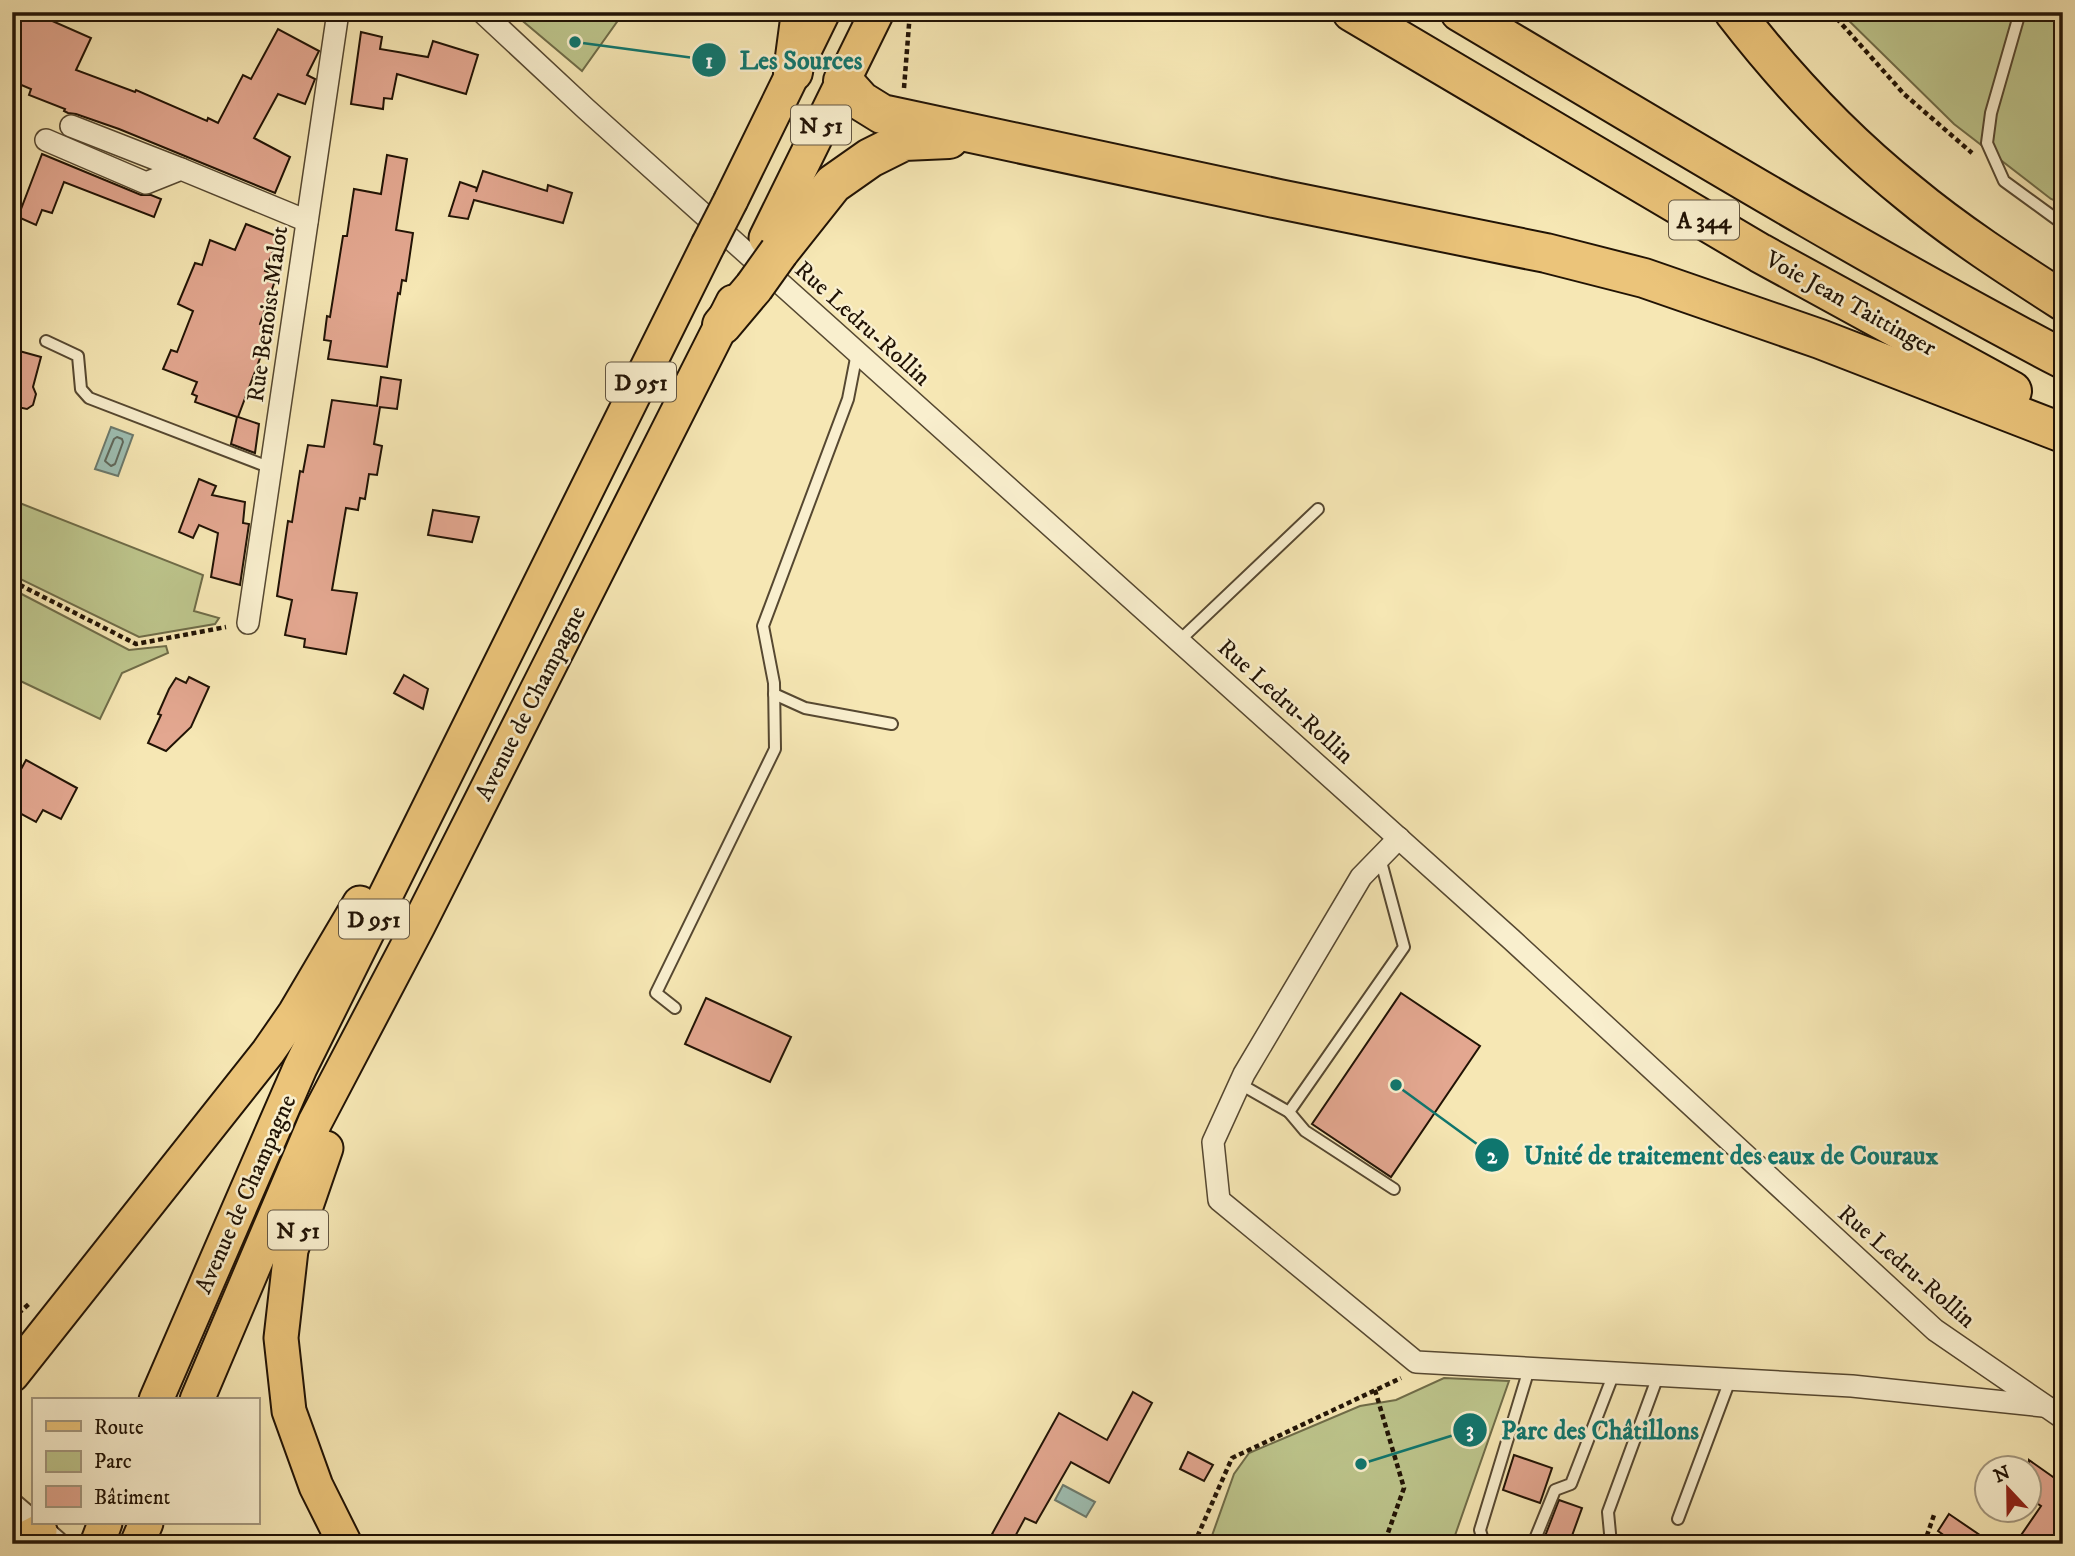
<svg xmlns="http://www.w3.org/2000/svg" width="2075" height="1556" font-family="'IM FELL DW Pica',serif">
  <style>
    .green { fill: #bdc58c; stroke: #6f6c48; stroke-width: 2 }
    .water { fill: #9ebfb3; stroke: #6c7a6d; stroke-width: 2 }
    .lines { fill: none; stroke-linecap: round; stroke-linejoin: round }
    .shore { stroke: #60695c; stroke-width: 2 }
    .building { fill: #e3a790; stroke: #211305; stroke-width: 2 }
    .service-casing { stroke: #564831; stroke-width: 14 }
    .minor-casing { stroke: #564831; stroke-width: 24 }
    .tertiary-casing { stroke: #564831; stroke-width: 30 }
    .primary-casing { stroke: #211305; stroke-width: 37 }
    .motorway-casing { stroke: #211305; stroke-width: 42 }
    .path { stroke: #211305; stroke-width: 4.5; stroke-dasharray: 5 3.5; stroke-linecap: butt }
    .service { stroke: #f9efce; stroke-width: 10 }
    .minor { stroke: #f9efce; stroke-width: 21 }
    .tertiary { stroke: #f9efce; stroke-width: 26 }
    .primary { stroke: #ebc47a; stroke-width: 33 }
    .motorway { stroke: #ebc47a; stroke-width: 38 }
    .primary-bridge-casing { stroke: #211305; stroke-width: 37; stroke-linecap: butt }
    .motorway-bridge-casing { stroke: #211305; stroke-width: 42; stroke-linecap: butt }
    .primary-bridge { stroke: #ebc47a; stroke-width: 33 }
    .motorway-bridge { stroke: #ebc47a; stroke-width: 38 }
    .labels { text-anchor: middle; stroke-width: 5; stroke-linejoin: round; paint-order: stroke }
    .shield { fill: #f9efce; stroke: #625541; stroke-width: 2 }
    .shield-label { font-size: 23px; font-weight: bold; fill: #211305 }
    .street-label { font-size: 24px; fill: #211305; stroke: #f9efce }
    .leader { fill: none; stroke: #0f766e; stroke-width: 2.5 }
    .callout-dot { fill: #0f766e; stroke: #f9efce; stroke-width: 2.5 }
    .mark-label { font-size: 21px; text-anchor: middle; font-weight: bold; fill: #fff }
    .callout-label { font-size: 26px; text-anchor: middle; font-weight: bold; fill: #0f766e; stroke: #f9efce; stroke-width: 5; stroke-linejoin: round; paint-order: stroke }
  </style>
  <rect width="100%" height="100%" fill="#f6e7b4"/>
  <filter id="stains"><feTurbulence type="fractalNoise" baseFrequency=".00286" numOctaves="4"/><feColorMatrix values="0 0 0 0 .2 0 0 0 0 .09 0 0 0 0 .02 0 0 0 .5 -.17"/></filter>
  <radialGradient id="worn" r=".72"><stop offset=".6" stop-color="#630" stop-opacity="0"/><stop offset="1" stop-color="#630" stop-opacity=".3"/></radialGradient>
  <g class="green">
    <path d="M512 12H624L582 71Z"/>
    <path d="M1840 12H2063V204L2051 199 1954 124Z"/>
    <path d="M12 500 203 575 194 611 219 618 215 624 139 637 12 575Z"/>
    <path d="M12 589 129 650 166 646 168 653 122 673 100 719 12 677Z"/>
    <path d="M1444 1378 1509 1381 1452 1544H1209L1234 1474 1249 1453 1360 1406 1396 1400Z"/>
  </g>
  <g class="water">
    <path d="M111 427 133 435 118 476 95 469Z"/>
    <path d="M1063 1485 1095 1502 1086 1517 1055 1500Z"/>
  </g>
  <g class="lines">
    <path class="shore" d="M117 437 122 439 123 442 115 464 111 466 105 461 114 439Z"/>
  </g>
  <g class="building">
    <path d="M22 12H32L91 38 76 70 135 92 136 90 207 121 208 118 218 123 243 75 251 79 278 29 319 51 307 75 315 79 305 104 278 94 254 138 290 157 275 193 119 129 76 114 68 113 64 111 65 109 29 95 31 89 12 81V42Z"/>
    <path d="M361 32 382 37 380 49 428 57 433 41 478 55 466 94 397 74 392 99 384 98 383 109 351 104Z"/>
    <path d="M42 154 141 195H151L161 199 154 217 64 182 52 213 42 210 36 225 18 217Z"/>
    <path d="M387 155 407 159 396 230 413 233 406 281 402 280 400 294 398 293 387 367 328 359 331 341 324 340 327 316 330 317 343 236H347L354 189 381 194Z"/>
    <path d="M483 171 547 191 548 185 572 193 563 223 474 200 468 219 449 216 460 182 477 188 476 192Z"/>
    <path d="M246 224 279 237 265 271 277 275 260 324 271 329 238 417 259 424 255 453 231 444 237 417 195 402 197 396 192 394 197 382 163 369 171 350 177 352 193 311 178 304 195 263 202 265 210 240 235 250Z"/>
    <path d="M12 349 41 357 33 387 36 394 33 405 27 409 12 406Z"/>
    <path d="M381 377 401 380 397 409 380 407 374 444 382 446 377 475 369 474 365 499 360 498 358 510 346 508 332 590 357 593 346 654 304 647 305 639 285 635 292 600 277 596 288 521 292 522 300 471 303 472 308 445 324 447 332 400 377 406Z"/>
    <path d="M199 479 216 486 212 495 245 502 243 523 249 524 240 585 211 577 218 533 199 525 193 538 179 532Z"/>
    <path d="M433 510 479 517 472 542 428 535Z"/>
    <path d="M404 675 428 689 423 709 394 693Z"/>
    <path d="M189 677 209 687 191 727 166 751 148 743 161 715 158 714 169 689 176 678 186 683Z"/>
    <path d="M26 760 77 788 61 819 43 810 36 822 12 809V786Z"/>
    <path d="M1401 993 1480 1046 1391 1177 1312 1124Z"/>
    <path d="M706 998 791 1037 770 1082 685 1044Z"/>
    <path d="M1133 1392 1152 1403 1109 1483 1071 1462 1036 1523 1025 1518 1011 1544 992 1534 1059 1413 1107 1440Z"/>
    <path d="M1188 1452 1213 1465 1204 1481 1180 1469Z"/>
    <path d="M1514 1455 1552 1468 1540 1503 1503 1490Z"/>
    <path d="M2029 1460 2063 1484V1544H2015L2041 1506 2029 1498Z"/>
    <path d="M1559 1500 1582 1508 1569 1544H1542Z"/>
    <path d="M1949 1514 1993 1544H1956L1938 1531Z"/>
  </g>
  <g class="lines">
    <defs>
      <g id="service">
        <path d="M2020 12 1991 113 1987 143 2004 181 2063 224"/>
        <path d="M46 341 78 356 81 389 89 398 271 468"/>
        <path d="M1179 641 1318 509"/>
        <path d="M774 694 805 708 892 724"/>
        <path d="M675 1008 656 993 775 749 774 683 763 626 848 399 857 353"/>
        <path d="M1240 1084 1289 1112 1404 947 1380 858"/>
        <path d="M1289 1112 1305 1131 1394 1189"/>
        <path d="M1678 1519 1730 1380"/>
        <path d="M1484 1544 1480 1530 1529 1369"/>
        <path d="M1533 1544 1555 1490 1571 1484 1614 1373"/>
        <path d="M1611 1544 1608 1512 1658 1376"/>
      </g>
      <g id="minor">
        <path d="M482 12 586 109 1511 939 1935 1330 2063 1418"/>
        <path d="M71 126 181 169"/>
        <path d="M46 140 146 183 181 169 307 221"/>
        <path d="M248 623 338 12"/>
        <path d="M1399 838 1361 877 1244 1074 1213 1142 1219 1200 1416 1362 1852 1386 2043 1406"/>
      </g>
      <path id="tertiary" d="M12 1507 55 1544"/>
      <g id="primary">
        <path d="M731 200 823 12"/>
        <path d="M766 238 877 12"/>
        <path d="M326 1148 291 1250 281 1338 289 1411 316 1486 345 1544"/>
        <path d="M12 1375 268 1052 295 1013 360 903"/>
        <path d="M156 1400 300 1068 708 245"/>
        <path d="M197 1400 315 1122 418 926 733 302"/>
        <path d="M15 1544 40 1531"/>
        <path d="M97 1544 105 1523"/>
        <path d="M137 1544 146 1523"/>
      </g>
      <g id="motorway">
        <path d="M1352 12 1760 253 2012 391"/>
        <path d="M1460 12C1659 130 1857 251 2063 359"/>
        <path d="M1734 12C1785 78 1844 141 1909 193 1957 233 2010 267 2063 301"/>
        <path d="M793 72 801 12"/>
        <path d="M843 81 861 101 882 114 1279 199 1546 253 1644 278 1820 339 2063 433"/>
        <path d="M779 252 833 184 870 158 904 141 949 139"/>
        <path d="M722 325 754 287"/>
      </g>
    </defs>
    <use href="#service" class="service-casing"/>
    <use href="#minor" class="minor-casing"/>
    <use href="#tertiary" class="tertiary-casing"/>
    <use href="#primary" class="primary-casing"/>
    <use href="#motorway" class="motorway-casing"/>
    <g class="path">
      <path d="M1831 12 1904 94 1972 153"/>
      <path d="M904 88 910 12"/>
      <path d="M12 581 136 644 226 627"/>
      <path d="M12 1319 30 1303"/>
      <path d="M1375 1390 1404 1488 1384 1544"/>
      <path d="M1194 1544 1232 1458 1401 1378"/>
      <path d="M1924 1544 1935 1512"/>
    </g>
    <use href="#service" class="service"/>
    <use href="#minor" class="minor"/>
    <use href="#tertiary" class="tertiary"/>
    <use href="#primary" class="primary"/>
    <use href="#motorway" class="motorway"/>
    <defs>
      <path id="primary-bridge" d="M708 245 731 200"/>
      <path id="motorway-bridge" d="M754 287 779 252"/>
    </defs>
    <use href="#primary-bridge" class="primary-bridge-casing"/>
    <use href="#motorway-bridge" class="motorway-bridge-casing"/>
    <use href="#primary-bridge" class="primary-bridge"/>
    <use href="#motorway-bridge" class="motorway-bridge"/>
  </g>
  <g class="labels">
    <g class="shield">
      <rect x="791" y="105.5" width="60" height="39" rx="5"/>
      <rect x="1669" y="200.5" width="70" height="39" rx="5"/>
      <rect x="606" y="362.5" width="70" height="39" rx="5"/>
      <rect x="339" y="899.5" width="70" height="39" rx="5"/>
      <rect x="268" y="1210.5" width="60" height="39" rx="5"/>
    </g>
    <g class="shield-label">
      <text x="821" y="133">N 51</text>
      <text x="1704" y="228">A 344</text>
      <text x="641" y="390">D 951</text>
      <text x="374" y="927">D 951</text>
      <text x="298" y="1238">N 51</text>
    </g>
    <g class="street-label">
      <text transform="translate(1851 303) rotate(29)" y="8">Voie Jean Taittinger</text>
      <text transform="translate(267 314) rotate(-82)" y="8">Rue Benoist Malot</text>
      <text transform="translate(863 323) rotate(42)" y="8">Rue Ledru-Rollin</text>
      <text transform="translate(1286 701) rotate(42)" y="8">Rue Ledru-Rollin</text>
      <text transform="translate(530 703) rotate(-63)" y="8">Avenue de Champagne</text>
      <text transform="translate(245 1194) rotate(-66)" y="8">Avenue de Champagne</text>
      <text transform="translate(1907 1266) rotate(41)" y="8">Rue Ledru-Rollin</text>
    </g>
  </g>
  <path class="leader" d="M575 42L709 60M1396 1085L1492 1155M1361 1464L1470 1430"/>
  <g class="callout-dot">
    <circle cx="575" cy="42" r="7"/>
    <circle cx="1396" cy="1085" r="7"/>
    <circle cx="1361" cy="1464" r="7"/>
    <circle cx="709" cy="60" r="18"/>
    <circle cx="1492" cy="1155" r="18"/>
    <circle cx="1470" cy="1430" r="18"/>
  </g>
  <g class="mark-label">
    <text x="709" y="68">1</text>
    <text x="1492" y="1163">2</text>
    <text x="1470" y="1437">3</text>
  </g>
  <g class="callout-label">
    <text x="801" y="69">Les Sources</text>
    <text x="1731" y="1164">Unité de traitement des eaux de Couraux</text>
    <text x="1600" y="1439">Parc des Châtillons</text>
  </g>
  <rect width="2075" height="1556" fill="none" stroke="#f6e7b4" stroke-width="42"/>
  <rect x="14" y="14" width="2047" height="1528" fill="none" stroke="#211305" stroke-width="3.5"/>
  <rect x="21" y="21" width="2033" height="1514" fill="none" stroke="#211305" stroke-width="2"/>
  <rect x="32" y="1398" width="228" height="126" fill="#f9efce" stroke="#a3977e" stroke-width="2"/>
  <rect x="46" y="1421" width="35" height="10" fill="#ebc47a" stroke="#a3977e" stroke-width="2"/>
  <text x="94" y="1434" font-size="21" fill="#211305">Route</text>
  <rect x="46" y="1451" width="35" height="21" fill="#bdc58c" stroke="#a3977e" stroke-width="2"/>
  <text x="94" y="1468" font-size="21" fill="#211305">Parc</text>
  <rect x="46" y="1486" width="35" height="21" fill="#e3a790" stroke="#a3977e" stroke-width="2"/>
  <text x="94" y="1504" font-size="21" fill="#211305">Bâtiment</text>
  <g transform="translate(2008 1489) rotate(338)"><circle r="33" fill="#f9efce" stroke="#a3977e" stroke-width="2"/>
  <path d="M0-5L12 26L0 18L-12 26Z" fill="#8f2418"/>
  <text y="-10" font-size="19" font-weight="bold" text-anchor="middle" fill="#211305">N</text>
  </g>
  <rect width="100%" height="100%" filter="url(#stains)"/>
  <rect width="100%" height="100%" fill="url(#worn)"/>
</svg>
